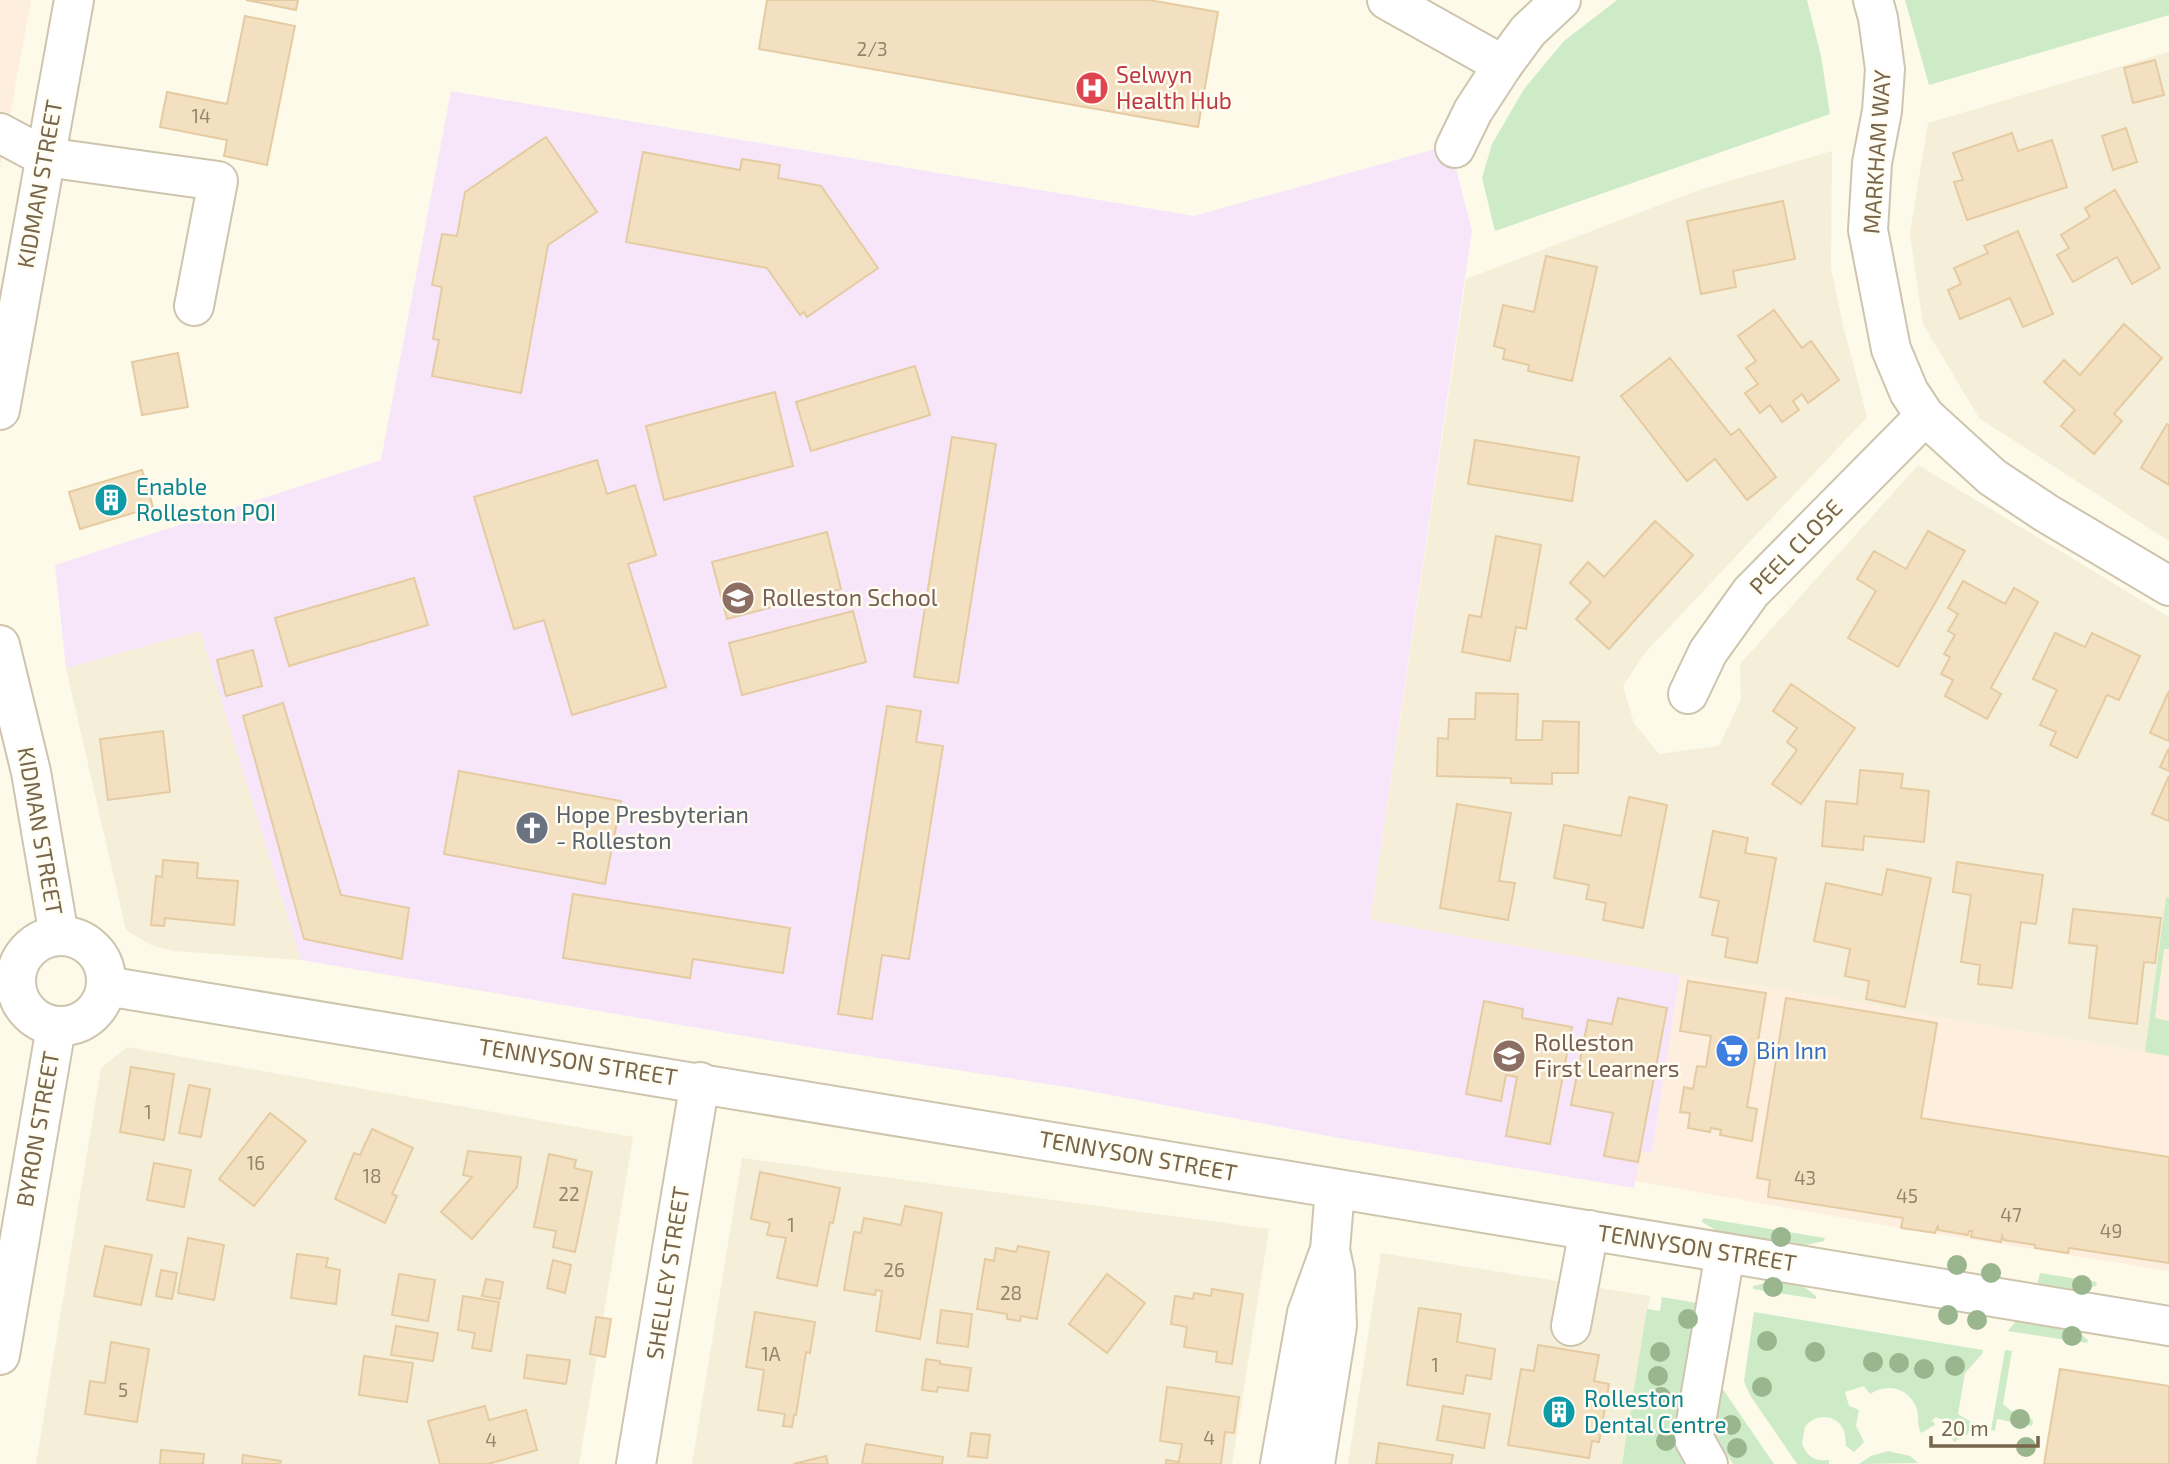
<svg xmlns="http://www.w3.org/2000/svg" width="2169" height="1464" font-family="'Exo 2',sans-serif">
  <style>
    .residential { fill: #f5eed8 }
    .commercial { fill: #fdeede }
    .education { fill: #f7e6fa }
    .green { fill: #cdebc7 }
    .building { fill: #f3e0c1; stroke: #e5cba1; stroke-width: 2 }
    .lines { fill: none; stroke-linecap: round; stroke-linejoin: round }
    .minor-casing { stroke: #cfc5ae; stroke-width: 42 }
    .minor { stroke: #fff; stroke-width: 38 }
    .tree { fill: #99b68e }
    .labels { text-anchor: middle; stroke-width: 5; stroke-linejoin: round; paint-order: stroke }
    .number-label { font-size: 19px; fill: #978469 }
    .health-label { font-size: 23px; fill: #be3a42; stroke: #fffdf1; text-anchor: start }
    .street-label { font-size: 23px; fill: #78664c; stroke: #fffdf1 }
    .culture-label { font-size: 23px; fill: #0d838f; stroke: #fffdf1; text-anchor: start }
    .education-label { font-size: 23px; fill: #785e54; stroke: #fffdf1; text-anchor: start }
    .worship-label { font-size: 23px; fill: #5b616d; stroke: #fffdf1; text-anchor: start }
    .shop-label { font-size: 23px; fill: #366cbe; stroke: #fffdf1; text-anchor: start }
  </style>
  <rect width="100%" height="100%" fill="#fdfaea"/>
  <g class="residential">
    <path d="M2169 52V541L1979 418 1923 324 1910 233 1928 123Z"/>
    <path d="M1832 151 1831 268 1843 325 1867 417 1644 654 1623 686 1634 723 1659 754 1719 746 1741 700 1740 664 1918 465 2169 617V898L2166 897 2145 1052 1783 990 1680 975 1370 920 1466 279 1699 190Z"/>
    <path d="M200 630 301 960 173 951 151 945 126 930 66 668Z"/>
    <path d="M127 1047 633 1137 579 1464H36L101 1068Z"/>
    <path d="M742 1158 1269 1229 1232 1464H692Z"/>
    <path d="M1381 1253 1650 1296 1622 1464H1348Z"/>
  </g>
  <g class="commercial">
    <path d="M0 0H31L0 169Z"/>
    <path d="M2169 898V1271L1901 1228 1635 1181 1641 1152 1652 1153 1680 975 1783 990 2145 1052Z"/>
  </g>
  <path class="education" d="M451 91 1194 216 1450 145 1472 231 1370 920 1680 975 1652 1153 1641 1152 1634 1188 1339 1138 1079 1089 815 1048 301 960 200 631 66 668 55 565 381 460Z"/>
  <g class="green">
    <path d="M1617 0H1807L1821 56 1830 114 1495 231 1482 178 1492 144 1524 89 1564 41Z"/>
    <path d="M1905 0H2169V15L1929 85Z"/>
    <path d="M2166 897 2169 898V949H2164L2155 1018 2169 1021V1056L2145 1052Z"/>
    <path d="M1703 1218 1825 1238 1824 1241 1801 1246 1722 1234 1702 1222Z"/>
    <path d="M2040 1273 2097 1282 2096 1286C2076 1294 2057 1289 2037 1285Z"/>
    <path d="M1777 1280 1800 1284 1816 1296V1299L1753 1289V1286Z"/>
    <path d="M1662 1297 1697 1303 1686 1464H1622L1647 1309 1660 1311Z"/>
    <path d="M1754 1312 1983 1350 1982 1354 1965 1373 1958 1414 1971 1422 1968 1434 1954 1442 1945 1427 1950 1425 1949 1423 1936 1417 1930 1422 1933 1421 1935 1425 1921 1433C1916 1424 1920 1416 1916 1407 1908 1387 1886 1383 1870 1394L1864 1386 1845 1392 1849 1406 1859 1410 1856 1426 1864 1442 1854 1452 1846 1446C1845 1440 1846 1434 1843 1429 1835 1413 1814 1414 1805 1427L1802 1443C1806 1456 1815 1462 1829 1460V1464H1797L1750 1395 1744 1381Z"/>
    <path d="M2025 1320 2074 1329 2088 1340 2087 1343 2008 1331 2015 1322Z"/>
    <path d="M2005 1350 2012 1351 2003 1404 2010 1410 2033 1420 2032 1426 1997 1419 1995 1431 1991 1430Z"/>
    <path d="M1722 1388 1774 1464H1733L1715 1436Z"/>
    <path d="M1888 1451 1910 1456 1918 1463 1859 1464 1871 1456Z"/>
  </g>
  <g class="building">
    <path d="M246 0H298L296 10Z"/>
    <path d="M767 0H1149L1218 12 1198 127 759 49Z"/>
    <path d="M245 16 295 26 267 165 224 156 227 140 160 127 167 92 227 104Z"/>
    <path d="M2155 60 2164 95 2133 103 2124 68Z"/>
    <path d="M2126 128 2137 162 2113 170 2102 136Z"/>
    <path d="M2012 133 2018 151 2052 140 2067 187 1967 220 1954 182 1963 180 1953 153Z"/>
    <path d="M546 137 597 212 548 245 521 393 432 376 439 340 433 339 442 287 432 285 442 234 457 236 465 192Z"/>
    <path d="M643 152 740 170 742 159 780 165 778 178 821 186 878 268 807 317 804 312 800 315 767 268 626 242Z"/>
    <path d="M2115 190 2160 268 2132 284 2117 257 2073 282 2057 255 2069 248 2061 235 2090 217 2085 208Z"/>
    <path d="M1783 201 1795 259 1733 271 1736 287 1701 294 1687 221Z"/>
    <path d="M2018 231 2053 314 2023 327 2010 298 1960 319 1948 290 1961 284 1954 268 1988 253 1984 246Z"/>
    <path d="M1546 256 1597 267 1572 381 1528 371 1529 365 1503 359 1505 349 1494 346 1503 305 1534 312Z"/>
    <path d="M1774 310 1802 348 1811 341 1839 380 1808 403 1802 394 1793 401 1799 410 1782 422 1770 405 1760 413 1745 393 1758 384 1746 368 1756 361 1738 336Z"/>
    <path d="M2124 324 2162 358 2114 414 2122 421 2094 454 2061 426 2075 410 2044 382 2064 360 2080 375Z"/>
    <path d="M178 353 188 407 142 415 132 362Z"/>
    <path d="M1670 358 1731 435 1739 429 1776 477 1747 500 1715 459 1687 481 1621 396Z"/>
    <path d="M915 366 930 415 811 451 796 402Z"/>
    <path d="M775 392 793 466 664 500 646 426Z"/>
    <path d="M2167 424 2169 425V485L2141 468Z"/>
    <path d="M952 437 996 444 958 683 914 677Z"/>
    <path d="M1475 440 1579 457 1572 501 1468 484Z"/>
    <path d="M597 460 607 494 635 485 656 555 628 564 666 687 572 715 544 620 514 629 474 497Z"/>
    <path d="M142 470 153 507 80 529 69 492Z"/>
    <path d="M1655 521 1693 555 1609 649 1576 619 1591 602 1570 583 1588 562 1604 577Z"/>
    <path d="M1928 531 1965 551 1898 667 1848 638 1876 591 1857 579 1874 551 1906 569Z"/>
    <path d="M827 532 841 589 727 619 712 562Z"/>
    <path d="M1496 536 1541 545 1526 629 1516 627 1510 661 1462 652 1469 615 1481 617Z"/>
    <path d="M414 578 428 625 289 666 275 618Z"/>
    <path d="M1963 581 2005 604 2014 588 2038 602 1991 688 2001 694 1987 719 1945 696 1953 680 1941 674 1950 657 1944 654 1955 635 1948 631 1958 614 1948 608Z"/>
    <path d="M853 611 866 662 742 695 729 643Z"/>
    <path d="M2055 633 2085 647 2092 633 2140 656 2119 700 2107 695 2077 758 2050 745 2056 732 2040 725 2057 690 2033 679Z"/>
    <path d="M253 650 262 686 226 696 217 660Z"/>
    <path d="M1791 684 1855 728 1801 804 1772 784 1797 750 1787 742 1797 728 1773 711Z"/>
    <path d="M2169 691V741L2150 733Z"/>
    <path d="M1476 693 1518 694 1516 740H1542L1543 721 1579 722 1578 773H1552V784L1511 783V778L1437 776 1438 738 1448 739 1449 719H1475Z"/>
    <path d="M283 703 341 895 409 908 402 959 304 939 243 716Z"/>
    <path d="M887 706 921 711 916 742 943 746 909 959 882 955 872 1019 838 1014Z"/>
    <path d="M163 731 170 792 108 800 100 739Z"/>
    <path d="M2169 748V771L2160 767Z"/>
    <path d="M1860 770 1903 774 1901 788 1929 791 1924 842 1864 836 1863 850 1822 846 1826 801 1857 804Z"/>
    <path d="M459 771 621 801 605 884 444 854Z"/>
    <path d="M2169 776V821L2152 814Z"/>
    <path d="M1629 797 1667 805 1643 928 1603 920 1606 903 1586 899 1589 885 1554 878 1564 825 1621 836Z"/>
    <path d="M1457 804 1511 813 1499 881 1515 883 1508 920 1440 908Z"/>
    <path d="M1713 831 1748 838 1745 853 1776 858 1757 963 1725 957 1728 938 1712 935 1719 901 1700 897Z"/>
    <path d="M163 860 198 863 197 878 238 881 234 925 165 918 164 926 151 925 156 876 162 877Z"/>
    <path d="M1957 862 2043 875 2036 924 2021 922 2012 988 1978 984 1980 965 1961 962 1971 895 1953 892Z"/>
    <path d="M1887 869 1931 878 1905 1007 1866 999 1869 981 1845 976 1850 949 1814 941 1826 883 1882 895Z"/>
    <path d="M573 894 790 928 783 973 693 959 690 978 563 958Z"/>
    <path d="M2073 909 2161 918 2155 963 2144 962 2137 1024 2089 1018 2097 946 2069 943Z"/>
    <path d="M1688 981 1766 993 1747 1107 1757 1109 1752 1141 1720 1135 1721 1130 1711 1128 1710 1132 1688 1128 1690 1113 1680 1112 1684 1087 1693 1089 1697 1066 1706 1067 1711 1036 1680 1031Z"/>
    <path d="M1618 998 1667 1008 1638 1162 1604 1156 1613 1113 1571 1105 1588 1020 1612 1024Z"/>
    <path d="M1786 998 1937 1023 1921 1118 2169 1157V1263L2069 1248 2068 1253 2035 1248V1245L2004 1240 2002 1236 2001 1242 1971 1237 1972 1231H1969L1968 1235 1938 1230V1225L1935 1233 1901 1228 1903 1218 1768 1197 1770 1180 1757 1178Z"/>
    <path d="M1484 1001 1523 1009 1522 1018 1572 1027 1550 1144 1506 1136 1517 1077 1506 1075 1501 1101 1466 1094Z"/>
    <path d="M131 1067 174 1074 164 1140 120 1132Z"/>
    <path d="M189 1085 210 1089 201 1137 179 1133Z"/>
    <path d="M270 1113 306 1141 254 1206 219 1179Z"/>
    <path d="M372 1129 413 1148 392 1194 397 1196 385 1223 335 1199 354 1153 360 1155Z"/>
    <path d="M468 1151 521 1157 517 1187 472 1239 441 1212 472 1177 463 1175Z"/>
    <path d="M549 1154 576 1160 574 1168 592 1172 575 1252 553 1247 556 1231 534 1227Z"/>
    <path d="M154 1163 191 1170 184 1207 147 1200Z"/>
    <path d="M760 1172 840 1188 833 1223 830 1222 817 1286 777 1278 786 1238 767 1235 770 1223 751 1219Z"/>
    <path d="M905 1206 942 1213 920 1339 876 1331 882 1291 876 1290 875 1295 844 1290 854 1232 861 1233 864 1218 901 1225Z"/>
    <path d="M188 1238 224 1245 214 1300 178 1293Z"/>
    <path d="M105 1246 152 1255 141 1305 94 1296Z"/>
    <path d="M1018 1246 1049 1252 1037 1319 1021 1316 1020 1321 1007 1319V1314L977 1309 985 1259 994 1261 996 1248 1016 1252Z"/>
    <path d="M297 1254 328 1258 326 1267 340 1270 336 1304 291 1298Z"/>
    <path d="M553 1260 571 1265 565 1293 547 1288Z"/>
    <path d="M161 1270 177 1273 172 1299 156 1296Z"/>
    <path d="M399 1274 435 1280 428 1321 392 1315Z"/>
    <path d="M1107 1274 1145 1303 1107 1353 1069 1324Z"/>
    <path d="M486 1279 503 1282 500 1299 482 1296Z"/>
    <path d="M1212 1289 1243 1294 1232 1364 1216 1362 1217 1352 1184 1347 1187 1327 1171 1324 1175 1296 1193 1299 1194 1293 1211 1296Z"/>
    <path d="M463 1296 499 1302 491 1351 472 1348 475 1333 458 1330Z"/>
    <path d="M1419 1308 1461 1314 1457 1342 1495 1349 1491 1379 1466 1375 1463 1394 1407 1385Z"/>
    <path d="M941 1310 972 1314 968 1347 937 1343Z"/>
    <path d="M755 1312 815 1322 810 1353 806 1352 796 1415H794L792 1427 783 1426 785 1414 758 1410 764 1370 746 1367Z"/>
    <path d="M596 1317 611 1319 605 1357 590 1354Z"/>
    <path d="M396 1326 438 1333 433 1361 391 1355Z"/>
    <path d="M111 1342 149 1349 137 1422 85 1414 90 1381 105 1383Z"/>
    <path d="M1538 1345 1599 1355 1594 1381 1609 1384 1599 1442 1592 1441 1589 1458 1508 1445 1521 1369 1534 1371Z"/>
    <path d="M527 1355 570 1360 566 1384 524 1378Z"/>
    <path d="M364 1356 413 1363 407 1402 359 1395Z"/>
    <path d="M926 1359 940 1361V1364L971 1368 968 1391 938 1387 937 1392 922 1390Z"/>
    <path d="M2060 1369 2169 1386V1464H2044Z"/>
    <path d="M1167 1387 1239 1397 1234 1433 1225 1432 1221 1464H1166V1460L1179 1462 1182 1444 1160 1441Z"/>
    <path d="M485 1406 489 1420 526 1410 537 1450 488 1464H440L428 1421Z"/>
    <path d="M1443 1406 1490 1414 1484 1448 1437 1440Z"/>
    <path d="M971 1433 990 1435 987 1458 968 1456Z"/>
    <path d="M1379 1443 1453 1455 1451 1464H1376Z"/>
    <path d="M866 1444 943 1457 942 1464H862Z"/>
    <path d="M161 1450 204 1454 203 1464H160Z"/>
    <path d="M243 1455 281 1461 280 1464H242Z"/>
    <path d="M826 1456 828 1464H793Z"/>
  </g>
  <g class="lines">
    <defs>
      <g id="minor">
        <path d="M1387 0 1503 65 1528 31 1561 0"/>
        <path d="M1873 0 1878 18 1885 69 1882 111 1872 163 1868 230 1891 349 1909 392 1925 416 1992 477 2046 513 2169 586"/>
        <path d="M0 133 45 157 218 181 194 306"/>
        <path d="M1455 148 1473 111 1503 65"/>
        <path d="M0 410 74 0"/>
        <path d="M0 645 31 772 59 936"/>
        <path d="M1688 694 1708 652 1751 592 1925 416"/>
        <circle cx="61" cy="981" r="45"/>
        <path d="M106 986 2169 1326"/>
        <path d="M1571 1326 1589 1230"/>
        <path d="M0 1355 56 1027"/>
        <path d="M636 1464 700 1082"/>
        <path d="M1280 1464 1307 1313 1328 1255"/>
        <path d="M1315 1464 1337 1326 1335 1273 1330 1250 1335 1189"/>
        <path d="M1708 1464 1694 1439 1695 1428 1725 1253"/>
      </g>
    </defs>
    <use href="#minor" class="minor-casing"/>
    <use href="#minor" class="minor"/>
  </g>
  <g class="tree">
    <circle cx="1781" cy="1237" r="10"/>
    <circle cx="1957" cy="1265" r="10"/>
    <circle cx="1991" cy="1273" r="10"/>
    <circle cx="2082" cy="1285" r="10"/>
    <circle cx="1773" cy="1287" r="10"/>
    <circle cx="1948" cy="1315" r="10"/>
    <circle cx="1688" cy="1319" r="10"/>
    <circle cx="1977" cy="1320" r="10"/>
    <circle cx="2072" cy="1336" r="10"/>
    <circle cx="1767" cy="1341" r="10"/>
    <circle cx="1660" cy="1352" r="10"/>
    <circle cx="1815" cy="1352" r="10"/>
    <circle cx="1873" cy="1362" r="10"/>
    <circle cx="1899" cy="1363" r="10"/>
    <circle cx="1955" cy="1366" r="10"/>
    <circle cx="1924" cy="1369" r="10"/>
    <circle cx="1658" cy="1376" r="10"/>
    <circle cx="1762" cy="1387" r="10"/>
    <circle cx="1661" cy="1397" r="10"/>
    <circle cx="2020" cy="1419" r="10"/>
    <circle cx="1731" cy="1425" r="10"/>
    <circle cx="1666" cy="1441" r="10"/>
    <circle cx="2026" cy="1447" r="10"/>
    <circle cx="1737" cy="1448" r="10"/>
  </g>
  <defs>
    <symbol id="hospital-disc" viewBox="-11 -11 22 22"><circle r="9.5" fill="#e0444e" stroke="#fffdf1"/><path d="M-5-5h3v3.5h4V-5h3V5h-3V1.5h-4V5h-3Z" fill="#fff"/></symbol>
    <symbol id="building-disc" viewBox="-11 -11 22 22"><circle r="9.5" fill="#0f9aa8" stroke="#fffdf1"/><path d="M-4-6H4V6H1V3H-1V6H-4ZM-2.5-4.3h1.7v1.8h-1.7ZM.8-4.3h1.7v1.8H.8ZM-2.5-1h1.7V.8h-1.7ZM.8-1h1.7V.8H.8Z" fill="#fff"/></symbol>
    <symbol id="school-disc" viewBox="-11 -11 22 22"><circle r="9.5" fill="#8d6e63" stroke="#fffdf1"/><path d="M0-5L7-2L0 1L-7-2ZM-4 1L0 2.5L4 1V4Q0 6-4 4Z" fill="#fff"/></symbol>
    <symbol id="church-disc" viewBox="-11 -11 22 22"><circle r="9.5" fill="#6b7280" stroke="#fffdf1"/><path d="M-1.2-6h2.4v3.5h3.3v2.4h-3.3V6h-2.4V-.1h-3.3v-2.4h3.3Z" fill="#fff"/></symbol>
    <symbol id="supermarket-disc" viewBox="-11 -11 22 22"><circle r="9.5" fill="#3f7fe0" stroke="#fffdf1"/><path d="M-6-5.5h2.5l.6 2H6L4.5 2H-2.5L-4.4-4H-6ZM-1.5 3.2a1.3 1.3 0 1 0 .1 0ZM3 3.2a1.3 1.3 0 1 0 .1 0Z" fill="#fff"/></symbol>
  </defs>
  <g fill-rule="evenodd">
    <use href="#hospital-disc" x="1073" y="69" width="38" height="38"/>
    <use href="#building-disc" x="92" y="481" width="38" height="38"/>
    <use href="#school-disc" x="719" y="579" width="38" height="38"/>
    <use href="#church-disc" x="513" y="809" width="38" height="38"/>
    <use href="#supermarket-disc" x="1713" y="1032" width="38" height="38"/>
    <use href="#school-disc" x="1490" y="1037" width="38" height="38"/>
    <use href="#building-disc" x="1540" y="1393" width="38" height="38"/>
  </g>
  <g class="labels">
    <g class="number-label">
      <text x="872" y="56">2/3</text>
      <text x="201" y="123">14</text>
      <text x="148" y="1119">1</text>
      <text x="256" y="1170">16</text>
      <text x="372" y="1183">18</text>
      <text x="1805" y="1185">43</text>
      <text x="569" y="1201">22</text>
      <text x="1907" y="1203">45</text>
      <text x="2011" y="1222">47</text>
      <text x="791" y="1232">1</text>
      <text x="2111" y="1238">49</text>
      <text x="894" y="1277">26</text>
      <text x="1011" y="1300">28</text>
      <text x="771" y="1361">1A</text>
      <text x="1435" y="1372">1</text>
      <text x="123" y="1397">5</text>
      <text x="1209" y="1445">4</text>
      <text x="491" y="1447">4</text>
    </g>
    <g class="health-label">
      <text x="1116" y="83">Selwyn<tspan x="1116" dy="26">Health Hub</tspan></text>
    </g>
    <g class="street-label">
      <text transform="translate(1877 152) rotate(-86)" y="8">MARKHAM WAY</text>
      <text transform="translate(40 184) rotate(-80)" y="8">KIDMAN STREET</text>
      <text transform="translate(1796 547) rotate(-46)" y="8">PEEL CLOSE</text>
      <text transform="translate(40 831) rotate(80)" y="8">KIDMAN STREET</text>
      <text transform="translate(578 1062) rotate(9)" y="8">TENNYSON STREET</text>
      <text transform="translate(38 1129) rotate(-80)" y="8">BYRON STREET</text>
      <text transform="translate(1138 1156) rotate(10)" y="8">TENNYSON STREET</text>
      <text transform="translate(1697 1248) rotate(9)" y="8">TENNYSON STREET</text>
      <text transform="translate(668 1273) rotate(-81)" y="8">SHELLEY STREET</text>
    </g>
    <g class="culture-label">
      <text x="136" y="495">Enable<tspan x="136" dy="26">Rolleston POI</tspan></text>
      <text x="1584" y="1407">Rolleston<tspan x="1584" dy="26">Dental Centre</tspan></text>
    </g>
    <g class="education-label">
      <text x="762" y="606">Rolleston School</text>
      <text x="1534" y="1051">Rolleston<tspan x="1534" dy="26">First Learners</tspan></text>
    </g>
    <g class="worship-label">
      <text x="556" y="823">Hope Presbyterian<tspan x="556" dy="26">- Rolleston</tspan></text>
    </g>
    <g class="shop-label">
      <text x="1756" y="1059">Bin Inn</text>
    </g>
  </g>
  <path d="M1931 1436v10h107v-10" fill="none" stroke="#78664c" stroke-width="3.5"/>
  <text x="1941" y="1436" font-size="21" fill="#78664c" stroke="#fffdf1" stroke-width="5" paint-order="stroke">20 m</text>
</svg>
